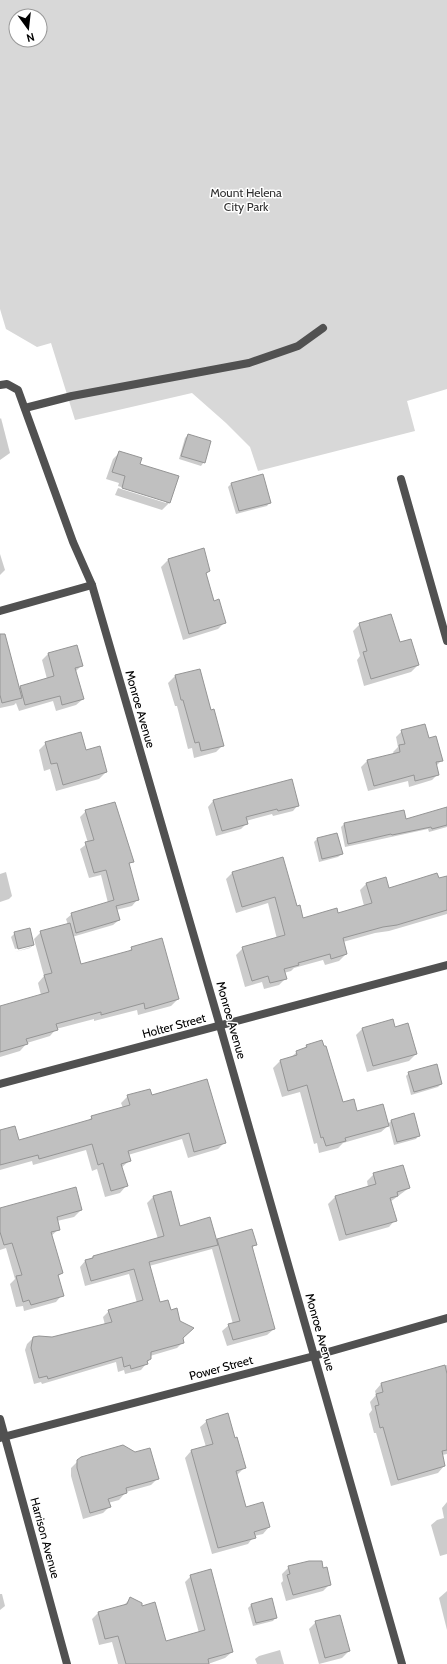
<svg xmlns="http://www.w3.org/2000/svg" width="447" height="1664" font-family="Cabin,sans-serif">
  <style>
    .green { fill: #d8d8d8; fill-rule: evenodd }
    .shadow { fill: #0003 }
    .building { fill: #c0c0c0; stroke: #959595 }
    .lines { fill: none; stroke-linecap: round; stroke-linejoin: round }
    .street { stroke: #515151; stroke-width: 8 }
    .labels { text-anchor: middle; stroke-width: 3; stroke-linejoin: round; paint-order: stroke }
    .park-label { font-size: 12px; fill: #2f2f2f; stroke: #fff }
    .street-label { font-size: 12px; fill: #000; stroke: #fff }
  </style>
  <rect width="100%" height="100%" fill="#fff"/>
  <path class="green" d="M0 0H447V389L407 401 415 431 258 471 250 447 226 423 192 393 75 420 51 343 37 347 6 329 0 309ZM16 16H40V40H16Z"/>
  <g class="shadow">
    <path d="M1 418 10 453 0 460V419Z"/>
    <path d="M188 435 204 462 201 466 179 459 185 438Z"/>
    <path d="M120 452 139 465 177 477 169 503 162 510 115 495 118 488 166 503V501L118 486 119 483 106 479 113 459Z"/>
    <path d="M231 484 270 502 267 506 236 514 228 487Z"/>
    <path d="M203 549 209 571 205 575 214 602 225 622 218 629 183 640 161 567 168 560Z"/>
    <path d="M0 554 5 570 0 575Z"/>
    <path d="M360 624 399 643 418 665 411 672 364 686 357 660 360 656 353 631Z"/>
    <path d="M48 654 81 666 75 672 83 699 76 705 56 711 53 701 19 711 16 703 14 705 0 708V661L19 688 47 679 42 660Z"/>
    <path d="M200 670 211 711 223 745 216 752 194 758 192 748 188 749 177 706H175L168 683 175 676Z"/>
    <path d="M402 731 428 739 442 760 436 766 438 774 432 780 409 787 408 781 368 791 361 767 367 761 394 754 393 752 398 747 396 737Z"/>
    <path d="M46 743 86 751 106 772 99 779 56 791 50 769 44 771 39 750Z"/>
    <path d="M213 801 298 805 293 811 273 816 272 814 246 821 247 823 241 829 216 836 208 807Z"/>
    <path d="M447 808V827L429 832 428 829 345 847 341 827 344 824 403 811 405 820Z"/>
    <path d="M86 811 132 861 128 866 137 900 132 906 116 910 119 920 113 925 72 937 80 965 128 952 132 948 178 999 171 1006 138 1015 137 1010 94 1021V1019L56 1029 50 1036 27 1043 20 1051 0 1057V1007L41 995 38 983 44 976 34 939 41 932 68 925 66 919 72 914 108 903 101 875 89 878 80 849 88 843 80 817Z"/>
    <path d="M336 834 342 854 338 857 319 862 314 842 317 839Z"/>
    <path d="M6 872 12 896 9 899 0 902V874Z"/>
    <path d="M233 872 297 907 302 919 337 914 364 906 360 890 366 884 389 890 447 877V914L389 931 375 933 343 942 346 954 339 961 325 965 323 960 294 968 291 971 284 973 286 978 279 985 264 989 262 982 245 987 236 955 243 948 277 939 268 903 236 913 226 879Z"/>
    <path d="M15 933 33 945 30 948 15 952 31 947V945L15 949 11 937Z"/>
    <path d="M363 1028H395L416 1054 409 1061 367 1072 356 1035Z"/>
    <path d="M307 1045 342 1103 357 1112 388 1124 392 1120 419 1135 416 1139 394 1145 389 1125 381 1132 343 1143 338 1148 319 1153 317 1143 314 1144 300 1092 282 1097 273 1068 280 1061 290 1058 297 1052 303 1050Z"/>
    <path d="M409 1073 441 1084 438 1087 411 1095 406 1076Z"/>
    <path d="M128 1096H151L225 1142 218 1149 188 1158 182 1139 128 1155 129 1161 121 1168 126 1186 120 1193 105 1197 97 1169 92 1171 86 1150 33 1165 32 1161 0 1170V1131L18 1141 87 1122 92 1117 123 1108 121 1103Z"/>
    <path d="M374 1174 409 1188 390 1202 395 1220 389 1227 339 1241 328 1204 335 1197 368 1187 367 1181Z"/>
    <path d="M153 1197 180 1227 216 1242 218 1240 256 1244 251 1249 274 1329 267 1335 227 1346 222 1331 229 1325 233 1324 212 1249 149 1266 159 1303 183 1342 177 1348 150 1356V1359L141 1370 125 1374 124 1370 118 1372 116 1362 42 1384 41 1382 34 1384 25 1350 27 1344 33 1338H52L105 1325 103 1317 109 1311 137 1303 129 1274 85 1286 80 1267 85 1261 93 1257 158 1239 147 1203Z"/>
    <path d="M0 1209 81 1210 74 1217 57 1221 59 1229 51 1236 62 1273 57 1277 62 1295 56 1302 24 1311 23 1306 16 1307 10 1284 15 1279 6 1248 0 1250Z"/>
    <path d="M447 1365V1454L442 1455 444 1466 438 1473 391 1486 376 1433H374L369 1414 372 1410 370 1402 376 1395 375 1391 381 1384Z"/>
    <path d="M207 1421 244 1468 237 1475 246 1508 269 1527 263 1534 254 1536 248 1544 212 1554 185 1458 191 1451 206 1447 200 1427Z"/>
    <path d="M78 1461 158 1478 151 1485 126 1492 119 1500 108 1503 109 1507 103 1513 83 1519 71 1476V1468Z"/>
    <path d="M447 1502V1554L440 1556 431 1525 437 1520 444 1518 442 1508Z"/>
    <path d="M289 1567 330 1584 323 1591 286 1601 281 1583 283 1581 282 1574Z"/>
    <path d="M191 1576 232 1652 225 1658 208 1664H118L112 1642 99 1645 92 1619 98 1613 124 1605 130 1599 165 1642 199 1633 185 1582Z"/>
    <path d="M447 1591V1630L439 1598Z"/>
    <path d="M0 1594H2L5 1606 0 1610Z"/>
    <path d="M271 1599 276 1617 273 1621 253 1626 248 1608 251 1605Z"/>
    <path d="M316 1622 349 1651 342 1658 319 1664 309 1629Z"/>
    <path d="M280 1650 284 1664H257L255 1659 259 1656Z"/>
  </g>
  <g class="building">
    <path d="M188 434 211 441 205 463 181 456Z"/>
    <path d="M119 451 142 458 140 464 179 476 170 503 122 488 125 476 112 472Z"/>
    <path d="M263 474 271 503 239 511 231 483Z"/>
    <path d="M204 548 210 571 206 573 214 601 219 599 226 623 189 634 168 559Z"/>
    <path d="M391 614 400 642 411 639 419 665 371 679 363 652 367 651 359 623Z"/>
    <path d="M0 634H5L22 698 2 703 0 695Z"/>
    <path d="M77 645 83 666 75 668 84 699 62 705 60 696 25 705 20 686 54 676 48 653Z"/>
    <path d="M200 669 211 710 214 709 224 746 201 751 199 742 195 743 183 700H181L175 675Z"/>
    <path d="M425 724 429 738 436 736 443 761 436 762 439 775 415 781 414 775 374 786 367 760 400 752 399 745 405 744 401 730Z"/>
    <path d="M81 732 86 750 100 746 107 772 63 785 57 763 51 764 45 742Z"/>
    <path d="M292 779 299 806 278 811 277 809 246 817 248 824 222 831 213 800Z"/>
    <path d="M115 802 134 862 129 863 139 900 116 906 120 920 76 933 71 913 114 900 106 870 94 873 85 842 94 840 85 810Z"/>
    <path d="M447 807V825L432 829 431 827 392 835 391 834 348 844 344 823 404 810 406 819Z"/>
    <path d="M337 833 343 854 322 859 317 838Z"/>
    <path d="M283 857 297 906 300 905 303 918 337 908 338 913 372 903 366 883 386 877 389 888 437 873 439 878 447 876V910L397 925 383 927 343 938 347 954 331 959 330 954 298 963 299 965 284 969 287 979 270 983 268 976 252 981 242 947 285 935 275 897 242 907 232 872Z"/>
    <path d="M70 923 81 964 132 950 131 947 162 938 179 999 145 1009 144 1003 101 1015V1012L56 1024 58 1030 26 1039 28 1044 0 1052V1006L49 992 44 975 52 973 40 931Z"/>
    <path d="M30 928 34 945 18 949 14 932Z"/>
    <path d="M393 1019 395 1027 408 1023 417 1054 373 1066 362 1028Z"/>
    <path d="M322 1040 324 1046H326L343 1102 354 1099 357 1111 383 1104 389 1126 345 1138 346 1141 326 1146 323 1137 321 1138 307 1085 288 1091 280 1060 297 1055 296 1051 307 1047 306 1045Z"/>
    <path d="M437 1064 442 1084 414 1092 408 1072Z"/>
    <path d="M207 1079 226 1143 194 1152 189 1133 128 1151 131 1161 121 1164 128 1186 111 1191 103 1163 98 1165 92 1144 39 1159 38 1155 0 1165V1130L15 1126 19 1140 92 1119 91 1116 130 1105 127 1095 150 1089 152 1095Z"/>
    <path d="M414 1113 420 1136 397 1142 391 1120Z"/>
    <path d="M403 1165 410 1188 397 1192 398 1196 390 1198 397 1221 346 1235 335 1196 376 1184 373 1173Z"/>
    <path d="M76 1187 82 1210 57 1217 60 1230 51 1232 63 1273 58 1275 64 1296 31 1305 29 1300 23 1302 16 1276 22 1275 12 1243 4 1245 0 1232V1208Z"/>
    <path d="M171 1191 180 1226 210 1217 218 1245 149 1262 160 1302 168 1300 171 1310 177 1308 180 1321 194 1328 183 1338 184 1343 151 1352V1359L147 1361 148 1364 131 1369 130 1365 124 1367 122 1357 48 1379 47 1376 39 1378 31 1348 33 1337 39 1336 52 1337 112 1322 108 1310 143 1300 134 1269 91 1281 85 1260 93 1258V1256L164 1236 153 1196Z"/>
    <path d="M252 1229 257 1245 252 1246 275 1329 233 1340 228 1324 240 1321 217 1239Z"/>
    <path d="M445 1365 447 1374V1450L442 1451 445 1466 398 1480 383 1427 380 1428 375 1406 379 1405 376 1394 383 1392 381 1383Z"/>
    <path d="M228 1413 235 1438 237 1437 246 1468 236 1471 246 1507 263 1502 270 1527 254 1532 256 1538 218 1548 191 1450 213 1444 206 1420Z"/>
    <path d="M123 1445 135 1452 150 1448 159 1479 126 1488 127 1493 108 1499 111 1507 90 1513 77 1468V1460L81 1457Z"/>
    <path d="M309 1561H322L323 1568 327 1567 331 1585 293 1595 287 1575 290 1574 288 1566Z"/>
    <path d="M211 1569 233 1652 208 1659 209 1664H126L118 1636 105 1639 98 1612 127 1604 130 1597 142 1603V1606L155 1602 166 1641 205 1630 190 1575Z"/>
    <path d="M272 1598 277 1618 256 1623 251 1604Z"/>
    <path d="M340 1615 350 1651 325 1658 315 1621Z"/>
  </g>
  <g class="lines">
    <g class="street">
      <path d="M0 385 7 384 18 390 73 542 92 585 220 1026 402 1664"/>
      <path d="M25 408 72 396 249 363 298 346 323 328"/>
      <path d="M401 479 447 641"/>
      <path d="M0 611 92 585"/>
      <path d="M0 1084 447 965"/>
      <path d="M0 1419 67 1664"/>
      <path d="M0 1438 314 1356 447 1318"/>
    </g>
  </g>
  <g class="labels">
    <g class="park-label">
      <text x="246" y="197">Mount Helena<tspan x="246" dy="14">City Park</tspan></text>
    </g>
    <g class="street-label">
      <text transform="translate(140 709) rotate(74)" y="4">Monroe Avenue</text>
      <text transform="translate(231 1020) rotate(74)" y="4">Monroe Avenue</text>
      <text transform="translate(174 1026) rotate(-15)" y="4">Holter Street</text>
      <text transform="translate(320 1332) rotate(74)" y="4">Monroe Avenue</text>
      <text transform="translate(221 1368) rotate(-15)" y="4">Power Street</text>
      <text transform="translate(45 1538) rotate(75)" y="4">Harrison Avenue</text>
    </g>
  </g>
  <g transform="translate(28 28) rotate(165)"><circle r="19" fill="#ffffff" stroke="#999999"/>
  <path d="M0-3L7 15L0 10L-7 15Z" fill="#000000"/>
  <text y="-6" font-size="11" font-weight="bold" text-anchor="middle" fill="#000000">N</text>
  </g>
</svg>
